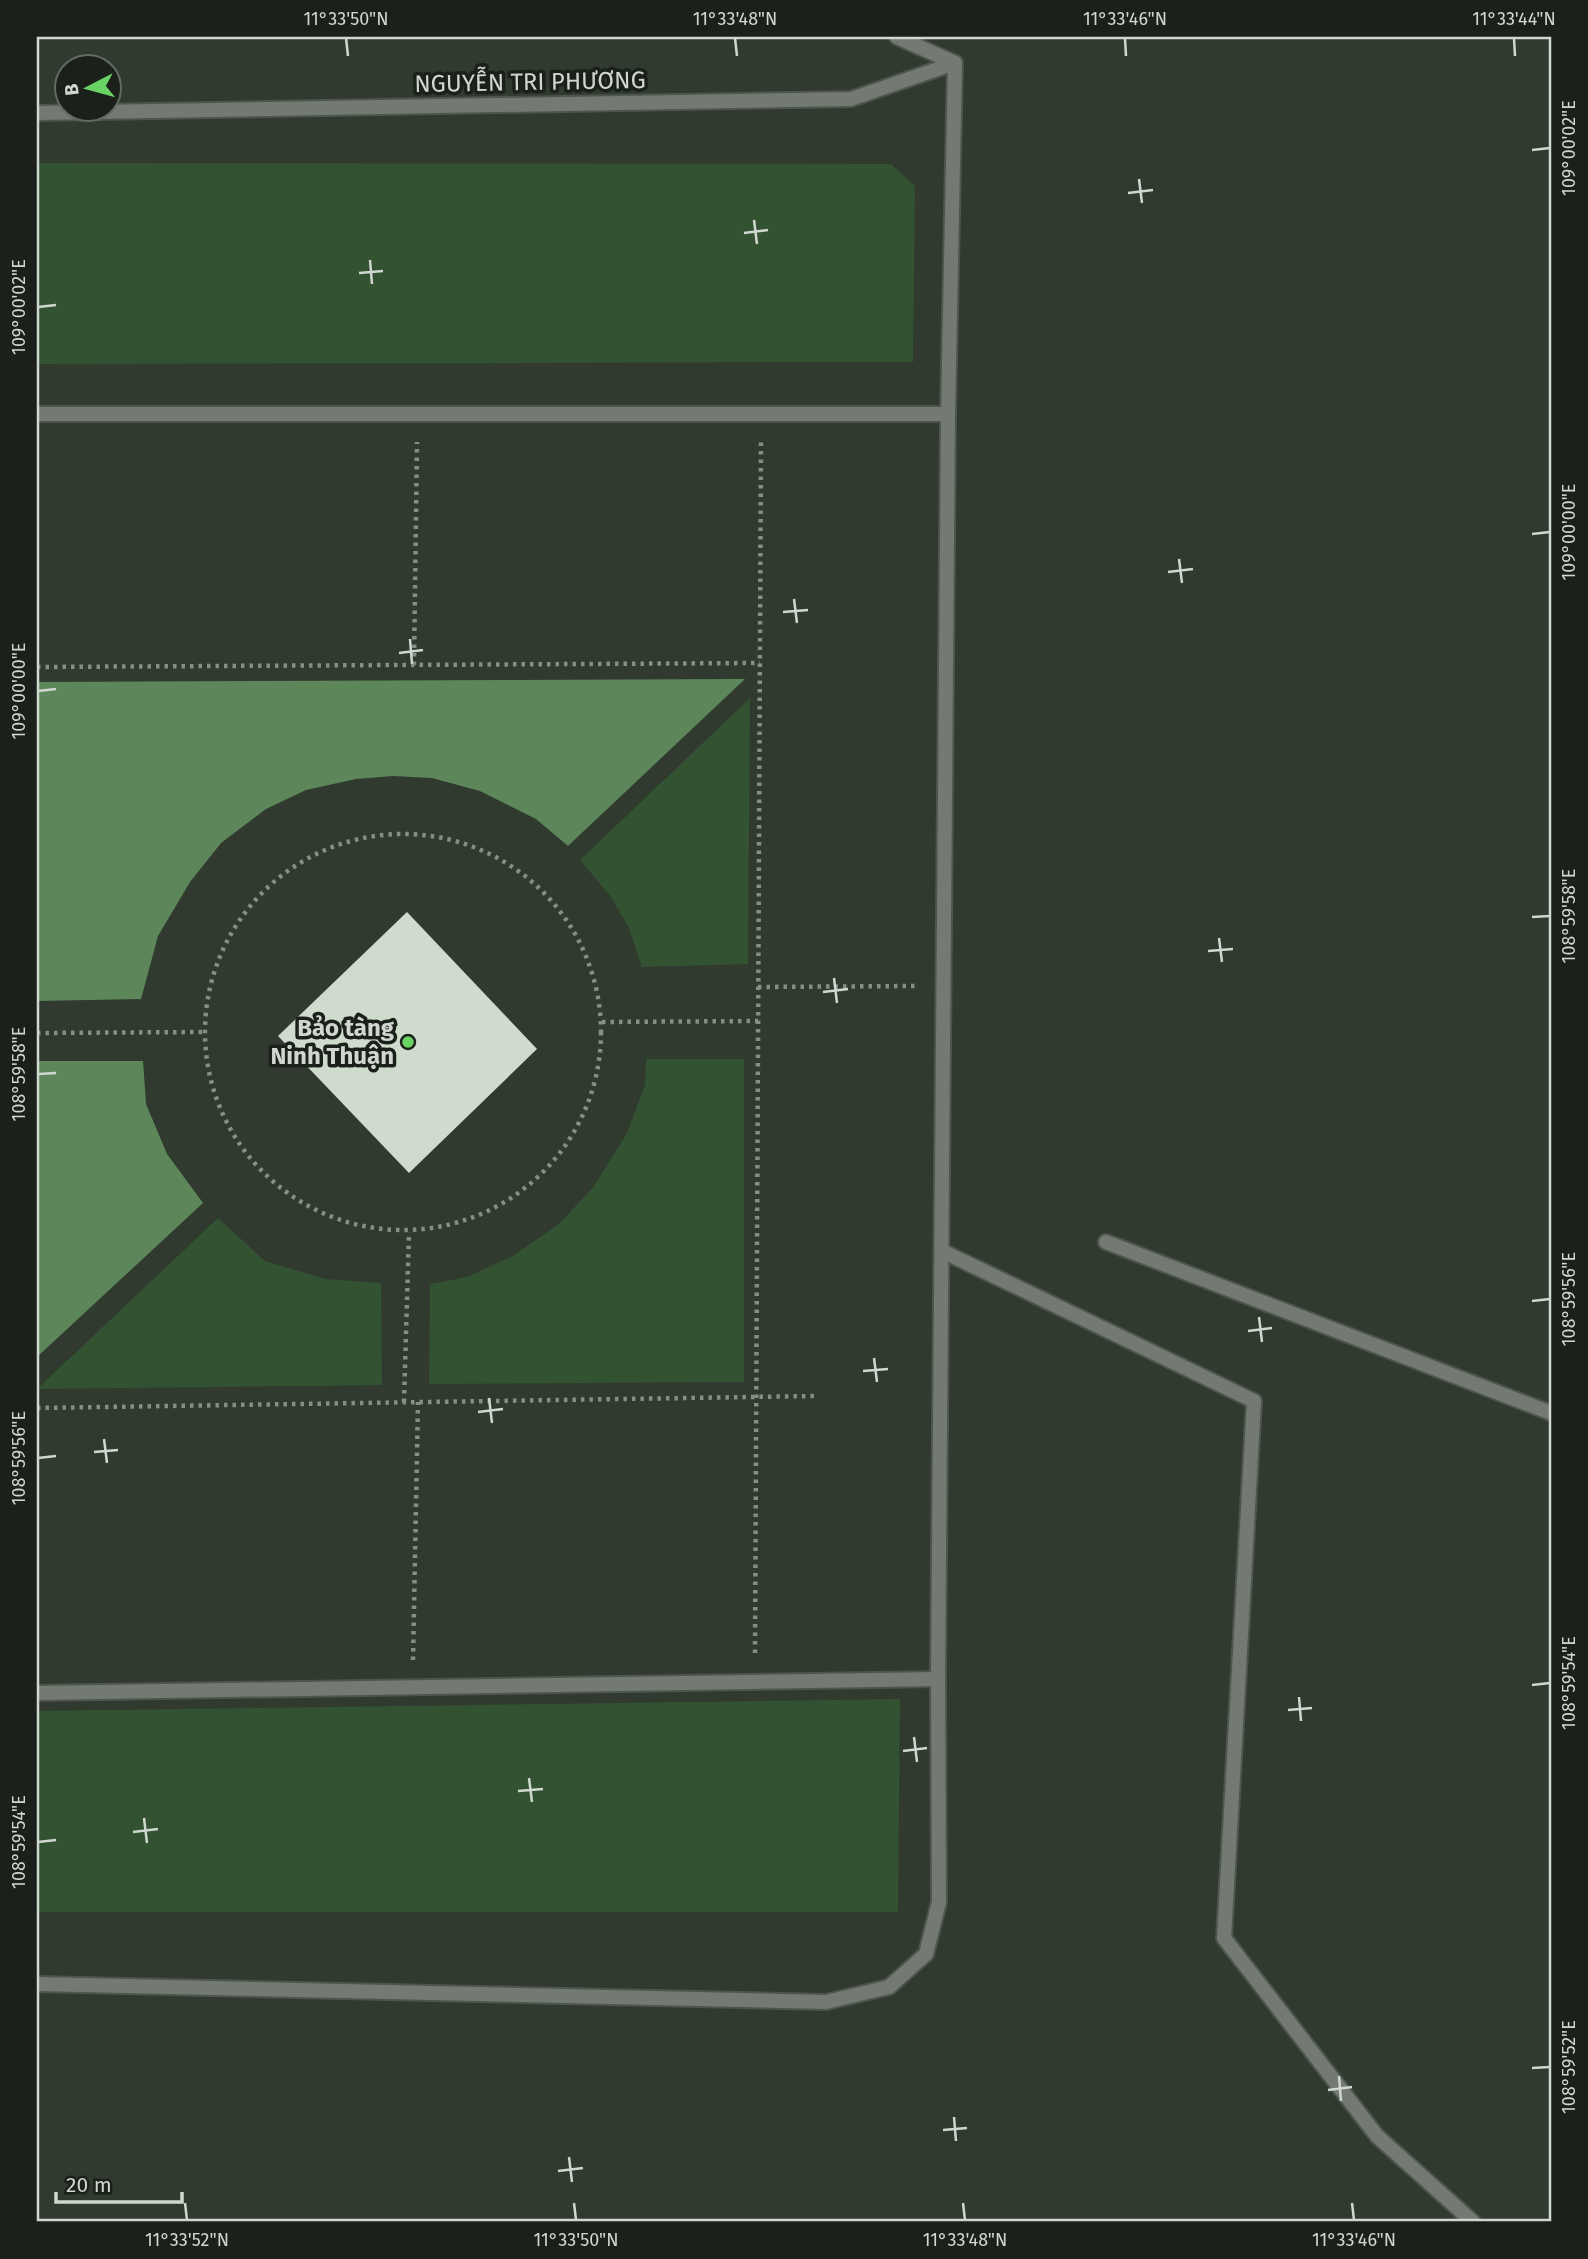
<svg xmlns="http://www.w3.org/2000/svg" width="1588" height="2259" font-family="'Fira Sans',sans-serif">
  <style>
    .green { fill: #335231 }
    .water { fill: #5d875a }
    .building { fill: #cfdccd }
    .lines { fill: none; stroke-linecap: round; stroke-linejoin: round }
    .service-casing { stroke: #4d564c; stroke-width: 18 }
    .pedestrian-casing { stroke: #4d564c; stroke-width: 18 }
    .minor-casing { stroke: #4d564c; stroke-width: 18 }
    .tertiary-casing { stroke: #4d564c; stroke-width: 18 }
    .path { stroke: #868e85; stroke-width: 4.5; stroke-dasharray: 3.5 5; stroke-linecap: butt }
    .service { stroke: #747973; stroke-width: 14 }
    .pedestrian { stroke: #747973; stroke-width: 14 }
    .minor { stroke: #747973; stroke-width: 14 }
    .tertiary { stroke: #747973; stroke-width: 14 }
    .ticks { fill: none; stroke: #d0d7d0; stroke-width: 2.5 }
    .poi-dot { fill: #69d464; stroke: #1b201b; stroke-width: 2.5 }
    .labels { text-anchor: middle; stroke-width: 7; stroke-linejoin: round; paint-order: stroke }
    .street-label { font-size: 24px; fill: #d0d7d0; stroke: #1b201b }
    .poi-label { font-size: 24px; font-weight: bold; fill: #d0d7d0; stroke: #1b201b; text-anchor: end }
    .neatline { fill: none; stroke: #d0d7d0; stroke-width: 2.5 }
    .ticks-label { font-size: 18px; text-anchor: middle; fill: #d0d7d0 }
  </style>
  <rect width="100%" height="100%" fill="#303a2f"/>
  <g class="green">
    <path d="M37 163 891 164 915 186 913 362 37 364Z"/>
    <path d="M750 698 748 964 642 967 629 928 611 897 580 860Z"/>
    <path d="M646 1059H744V1382L429 1384 430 1284 467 1277 513 1256 560 1223 594 1186 627 1133 645 1085Z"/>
    <path d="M218 1218 265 1261 325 1279 381 1283 382 1385 37 1389Z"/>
    <path d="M900 1699 898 1912H37V1711Z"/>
  </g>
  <g class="water">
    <path d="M745 679 568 846 536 819 480 791 432 778 393 776 356 779 306 790 266 809 221 843 190 882 158 936 141 999 37 1001V682Z"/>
    <path d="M37 1061H143L146 1104 167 1154 203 1203 37 1357Z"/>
  </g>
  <path class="building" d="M407 912 537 1049 409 1173 278 1036Z"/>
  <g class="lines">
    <defs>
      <path id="service" d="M942 1251 1254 1401 1224 1938"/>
      <g id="pedestrian">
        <path d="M37 414H948"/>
        <path d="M37 1693 938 1679"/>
      </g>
      <g id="minor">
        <path d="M1106 1242 1551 1413"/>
        <path d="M1224 1938 1377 2136 1473 2222"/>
      </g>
      <g id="tertiary">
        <path d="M897 37 955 63"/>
        <path d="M37 113 851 99 955 63"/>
        <path d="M37 1984 826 2002 889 1987 926 1954 939 1902 938 1679 948 414 955 63"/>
      </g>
    </defs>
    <use href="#service" class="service-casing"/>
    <use href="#pedestrian" class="pedestrian-casing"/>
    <use href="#minor" class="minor-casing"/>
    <use href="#tertiary" class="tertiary-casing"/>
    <g class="path">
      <path d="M414 665 417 442"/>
      <path d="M37 667 760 663"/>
      <circle cx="403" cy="1032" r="198"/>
      <path d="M758 987 915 986"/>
      <path d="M602 1022 758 1021"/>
      <path d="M37 1033 204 1032"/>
      <path d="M404 1402 409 1232"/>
      <path d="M37 1408 816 1396"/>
      <path d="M755 1653 761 440"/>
      <path d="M413 1660 418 1402"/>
    </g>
    <use href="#service" class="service"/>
    <use href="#pedestrian" class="pedestrian"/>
    <use href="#minor" class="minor"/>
    <use href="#tertiary" class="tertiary"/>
  </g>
  <path class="ticks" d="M346 38 348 56M735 38 737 56M1125 38 1126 56M1514 38 1515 56M1532 150 1550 148M1139 179 1142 203M1128 193 1153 190M754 220 757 244M744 233 768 230M370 260 372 284M359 273 383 271M38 307 56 305M1532 534 1550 532M1179 559 1182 583M1168 572 1193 569M794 599 797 623M783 612 808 610M410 639 412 664M399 653 423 650M38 691 56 689M1532 917 1550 916M1219 938 1222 962M1208 951 1233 949M834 978 837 1003M823 992 848 989M449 1019 452 1043M439 1032 463 1030M38 1074 56 1073M1532 1301 1550 1299M1259 1317 1262 1342M1248 1331 1272 1328M874 1358 877 1382M863 1371 888 1369M489 1398 492 1423M478 1412 503 1409M104 1439 107 1463M94 1452 118 1450M38 1458 56 1456M1532 1685 1550 1683M1299 1697 1301 1721M1288 1710 1312 1708M914 1737 917 1762M903 1751 927 1748M529 1778 532 1802M518 1791 543 1789M144 1818 147 1843M133 1832 158 1829M38 1842 56 1840M1532 2068 1550 2067M1339 2076 1341 2101M1328 2090 1352 2087M954 2117 956 2141M943 2130 967 2128M569 2157 572 2182M558 2171 583 2168M185 2203 187 2220M574 2203 576 2220M963 2203 965 2220M1352 2203 1354 2220"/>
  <circle class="poi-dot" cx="408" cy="1042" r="7"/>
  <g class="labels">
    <g class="street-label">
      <text transform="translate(530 82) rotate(-1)" y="8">NGUYỄN TRI PHƯƠNG</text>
    </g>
    <g class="poi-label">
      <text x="394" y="1036">Bảo tàng<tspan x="394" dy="28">Ninh Thuận</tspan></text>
    </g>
  </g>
  <rect width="1588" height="2259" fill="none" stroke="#1b201b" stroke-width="77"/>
  <g transform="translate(88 88) rotate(264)"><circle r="33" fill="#1b201b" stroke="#636963" stroke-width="2"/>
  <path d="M0-5L12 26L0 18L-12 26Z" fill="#69d464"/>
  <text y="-10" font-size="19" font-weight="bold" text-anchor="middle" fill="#d0d7d0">B</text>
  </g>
  <path d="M56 2192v10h126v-10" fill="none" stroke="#d0d7d0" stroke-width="3.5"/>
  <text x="66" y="2192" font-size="21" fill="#d0d7d0" stroke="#1b201b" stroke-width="5" paint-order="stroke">20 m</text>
  <rect x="38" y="38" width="1512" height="2182" class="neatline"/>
  <g class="ticks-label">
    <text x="346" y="25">11°33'50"N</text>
    <text x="735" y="25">11°33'48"N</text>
    <text x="1125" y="25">11°33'46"N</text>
    <text x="1514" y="25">11°33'44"N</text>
    <text transform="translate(1569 148) rotate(-90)" y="6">109°00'02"E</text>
    <text transform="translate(19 307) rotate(-90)" y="6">109°00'02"E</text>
    <text transform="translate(1569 532) rotate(-90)" y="6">109°00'00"E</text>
    <text transform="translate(19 691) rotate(-90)" y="6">109°00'00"E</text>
    <text transform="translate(1569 916) rotate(-90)" y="6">108°59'58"E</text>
    <text transform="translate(19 1074) rotate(-90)" y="6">108°59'58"E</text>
    <text transform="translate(1569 1299) rotate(-90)" y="6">108°59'56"E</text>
    <text transform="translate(19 1458) rotate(-90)" y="6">108°59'56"E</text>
    <text transform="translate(1569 1683) rotate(-90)" y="6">108°59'54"E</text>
    <text transform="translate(19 1842) rotate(-90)" y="6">108°59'54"E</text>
    <text transform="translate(1569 2067) rotate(-90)" y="6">108°59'52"E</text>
    <text x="187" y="2246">11°33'52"N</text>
    <text x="576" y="2246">11°33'50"N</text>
    <text x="965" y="2246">11°33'48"N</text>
    <text x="1354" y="2246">11°33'46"N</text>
  </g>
</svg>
